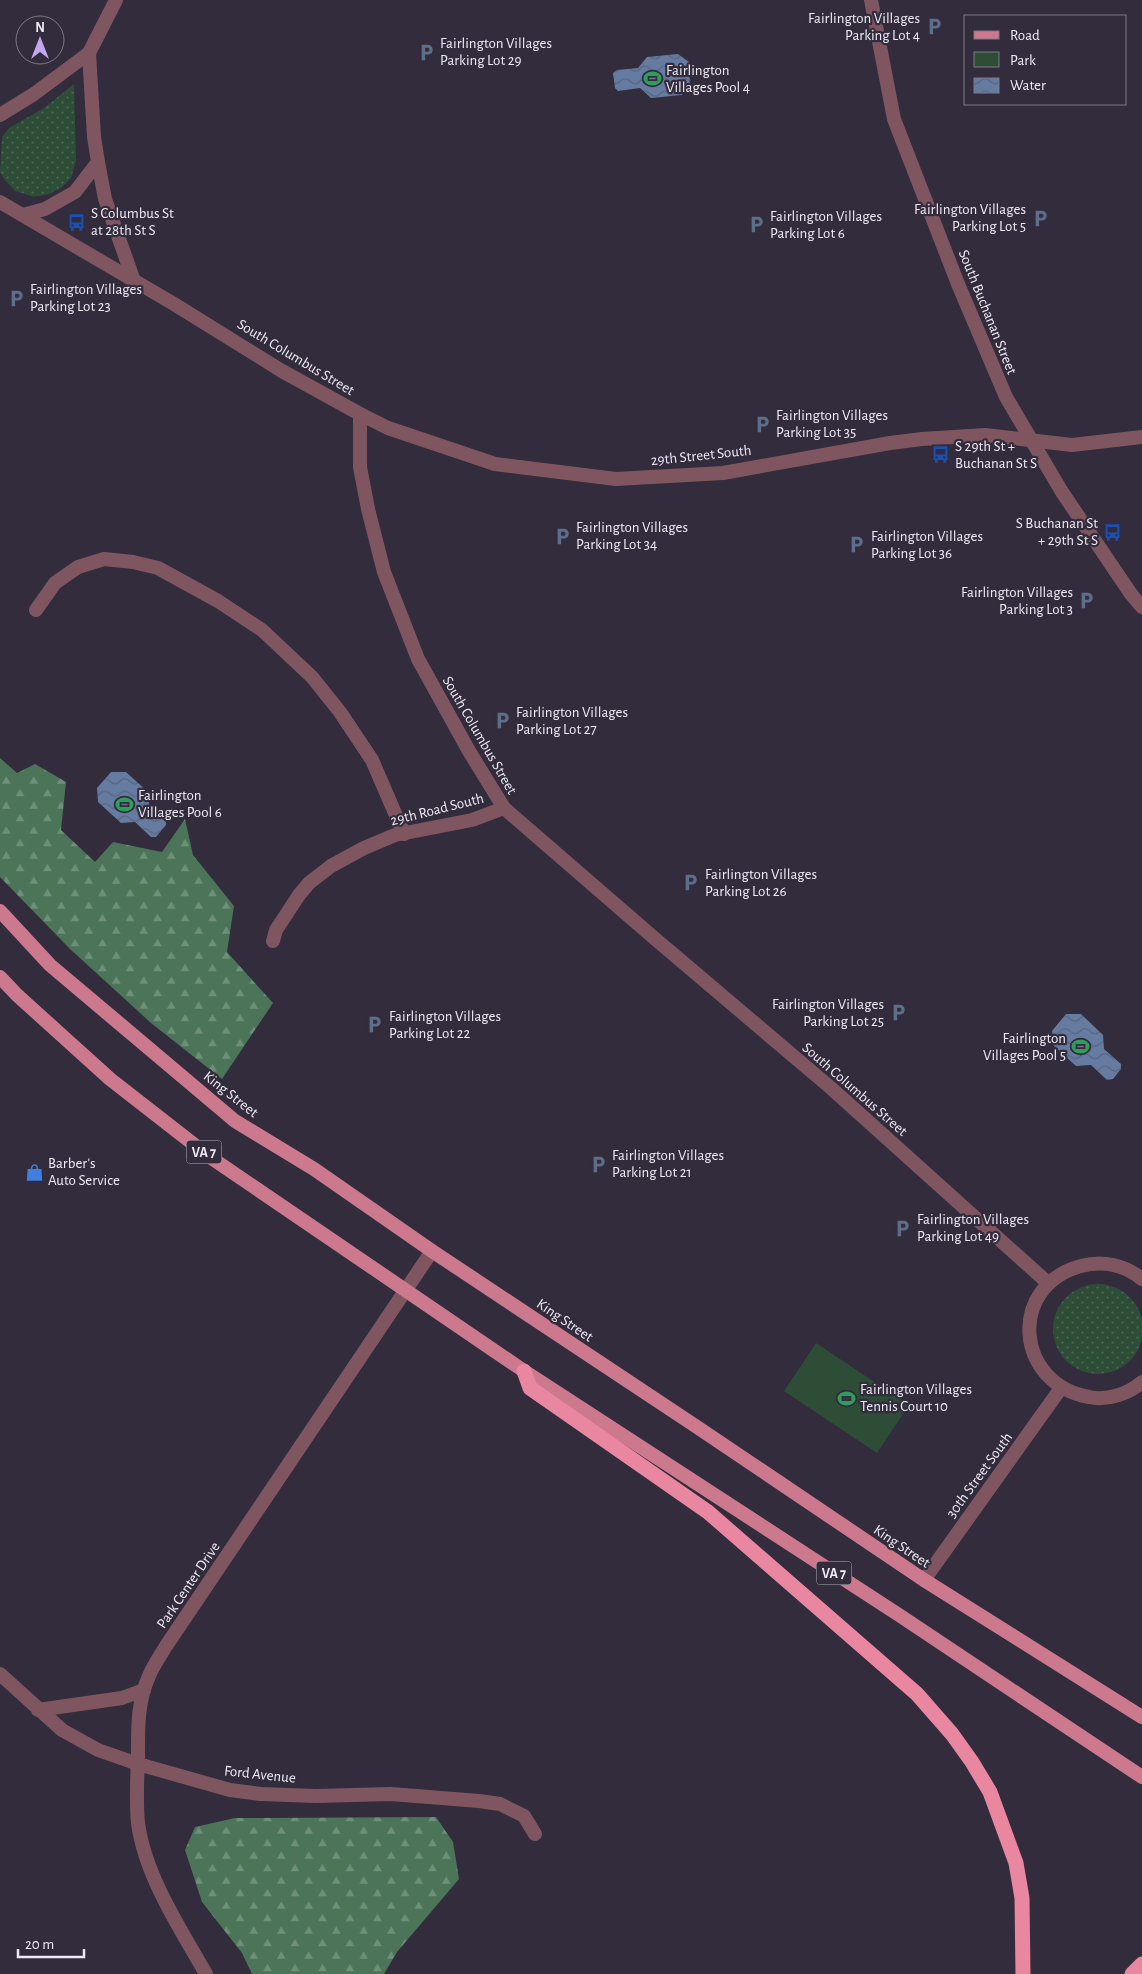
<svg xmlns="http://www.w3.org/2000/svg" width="1142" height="1974" font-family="'Alegreya Sans',sans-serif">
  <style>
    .green { fill: url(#green-dots) }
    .forest { fill: url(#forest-firs) }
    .pitch { fill: #2d4d37 }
    .water { fill: url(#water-waves) }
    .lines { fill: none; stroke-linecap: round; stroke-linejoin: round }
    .minor { stroke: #7f565f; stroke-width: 14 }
    .tertiary { stroke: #7f565f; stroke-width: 14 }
    .primary { stroke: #cc798e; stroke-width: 14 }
    .motorway { stroke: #ea87a0; stroke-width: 15 }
    .labels { text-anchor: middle; stroke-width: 4.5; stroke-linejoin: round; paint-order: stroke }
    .shield { fill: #322c3c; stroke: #b6b2be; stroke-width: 1 }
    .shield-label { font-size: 14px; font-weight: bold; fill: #efebf6 }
    .poi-label { font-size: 15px; fill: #efebf6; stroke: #322c3c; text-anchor: start }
    .street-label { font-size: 15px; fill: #efebf6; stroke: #322c3c }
  </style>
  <defs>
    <pattern id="green-dots" width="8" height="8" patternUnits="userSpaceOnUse" patternTransform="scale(1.25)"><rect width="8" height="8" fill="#2d4d37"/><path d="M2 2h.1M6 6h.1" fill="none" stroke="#4c6755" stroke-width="1.8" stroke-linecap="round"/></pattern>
    <pattern id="forest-firs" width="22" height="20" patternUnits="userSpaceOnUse" patternTransform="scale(1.25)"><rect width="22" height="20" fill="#4b7458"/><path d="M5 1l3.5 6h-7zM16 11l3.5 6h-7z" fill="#6e8f79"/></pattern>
    <pattern id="water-waves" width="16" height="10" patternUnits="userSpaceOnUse" patternTransform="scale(1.25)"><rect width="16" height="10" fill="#657ba1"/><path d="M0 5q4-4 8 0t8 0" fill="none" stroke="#59667e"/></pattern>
  </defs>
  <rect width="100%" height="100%" fill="#322c3c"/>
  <g class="green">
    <path d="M74 84 76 161 71 178 61 188 49 194 34 197 15 191 4 179 0 172 2 137 9 128 44 108Z"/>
    <circle cx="1098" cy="1329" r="45"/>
  </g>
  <g class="forest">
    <path d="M0 758 17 773 35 764 66 782 61 830 95 862 113 842 162 852 185 819 193 855 234 906 227 952 273 1003 222 1079 151 1023 70 949 0 877Z"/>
    <path d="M436 1817 453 1842 459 1879 397 1952 384 1974H252L242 1953 202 1902 185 1850 195 1827 235 1818Z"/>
  </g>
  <path class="pitch" d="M816 1343 909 1405 877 1453 784 1391Z"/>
  <g class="water">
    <path d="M678 54 689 62 690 84 682 95 651 98 640 88 618 91 615 88 613 73 617 70 638 68 647 57Z"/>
    <path d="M111 772H126L148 792 149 806 166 821V825L156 837H151L135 822 121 823 98 802 97 788Z"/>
    <path d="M1066 1014H1081L1103 1035 1104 1049 1121 1064V1069L1113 1079 1107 1080 1091 1065 1076 1066 1053 1045 1052 1031Z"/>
  </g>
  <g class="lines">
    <g class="minor">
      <path d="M871 0 894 119 958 284 1006 397 1062 492 1131 594 1142 607"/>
      <path d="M0 115 34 94 89 53 116 0"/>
      <path d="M23 215 45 209 75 192 98 162 94 137 89 53"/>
      <path d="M360 414V467L368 509 384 572 418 659 469 751 504 808 653 937 831 1088 1048 1283"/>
      <path d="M36 610 55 583 78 567 104 559 133 562 158 568 218 601 262 630 312 677 340 712 372 760 404 834"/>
      <path d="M273 941 276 930 299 895 309 883 331 866 364 848 395 835 472 820 504 808"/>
      <path d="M1142 1279C1125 1265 1103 1260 1081 1266 1007 1286 1015 1384 1089 1397 1107 1401 1128 1394 1142 1382"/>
      <path d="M924 1580 1061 1388"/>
      <path d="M0 1674 62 1730 98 1750 138 1764 230 1790 261 1794 316 1796 391 1794 479 1801 500 1804 524 1816 535 1834"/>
      <path d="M38 1710 122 1698 144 1690"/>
      <path d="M206 1974C180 1928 145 1876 138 1823 136 1802 137 1779 138 1758 138 1730 137 1702 149 1676 153 1666 160 1656 166 1646L432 1251"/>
    </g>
    <g class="tertiary">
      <path d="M98 162 105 199 134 281"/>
      <path d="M0 202 174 304 282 371 360 414 388 428 495 464 616 479 723 473 890 443 922 439 985 435 1072 445 1142 437"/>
    </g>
    <g class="primary">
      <path d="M0 911 50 965 235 1121 314 1169 432 1251 697 1427 924 1580 1142 1717"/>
      <path d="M0 977 17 995 110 1079 210 1157 524 1371 899 1615 1142 1777"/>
    </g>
    <g class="motorway">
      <path d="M524 1371 530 1388 708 1512 917 1694 952 1734 972 1762 990 1792 1016 1863 1022 1898 1023 1974"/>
      <path d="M1132 1974 1142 1964"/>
    </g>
  </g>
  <defs>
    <symbol id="parking-bare" viewBox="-9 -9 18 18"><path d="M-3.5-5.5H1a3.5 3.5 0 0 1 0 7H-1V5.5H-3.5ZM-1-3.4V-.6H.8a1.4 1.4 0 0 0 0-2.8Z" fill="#5c6f8a" stroke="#322c3c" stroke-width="2.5" paint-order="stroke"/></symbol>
    <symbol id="stadium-bare" viewBox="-9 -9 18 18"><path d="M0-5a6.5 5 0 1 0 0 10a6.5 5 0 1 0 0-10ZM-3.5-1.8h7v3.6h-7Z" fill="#2e9e5b" stroke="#322c3c" stroke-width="2.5" paint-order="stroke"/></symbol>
    <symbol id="bus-bare" viewBox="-9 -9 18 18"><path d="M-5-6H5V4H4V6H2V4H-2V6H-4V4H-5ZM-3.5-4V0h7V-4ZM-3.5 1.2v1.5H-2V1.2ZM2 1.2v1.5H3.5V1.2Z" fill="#1a4fb4" stroke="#322c3c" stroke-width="2.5" paint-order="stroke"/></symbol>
    <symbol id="shop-bare" viewBox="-9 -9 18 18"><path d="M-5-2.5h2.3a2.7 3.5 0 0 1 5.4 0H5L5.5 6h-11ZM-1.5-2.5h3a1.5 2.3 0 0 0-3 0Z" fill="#3f7fe0" stroke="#322c3c" stroke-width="2.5" paint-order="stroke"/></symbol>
  </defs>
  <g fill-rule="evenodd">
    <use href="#parking-bare" x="922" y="14" width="25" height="25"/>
    <use href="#parking-bare" x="414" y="40" width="25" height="25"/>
    <use href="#stadium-bare" x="640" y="66" width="25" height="25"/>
    <use href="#parking-bare" x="1028" y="206" width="25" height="25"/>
    <use href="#bus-bare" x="64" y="210" width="25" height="25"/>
    <use href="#parking-bare" x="744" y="212" width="25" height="25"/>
    <use href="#parking-bare" x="4" y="286" width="25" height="25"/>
    <use href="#parking-bare" x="750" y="412" width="25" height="25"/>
    <use href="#bus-bare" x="928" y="442" width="25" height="25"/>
    <use href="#bus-bare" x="1100" y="520" width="25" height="25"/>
    <use href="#parking-bare" x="550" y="524" width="25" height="25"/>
    <use href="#parking-bare" x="844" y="532" width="25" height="25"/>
    <use href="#parking-bare" x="1074" y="588" width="25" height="25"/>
    <use href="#parking-bare" x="490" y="708" width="25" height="25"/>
    <use href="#stadium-bare" x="112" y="792" width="25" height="25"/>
    <use href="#parking-bare" x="678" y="870" width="25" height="25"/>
    <use href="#parking-bare" x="886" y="1000" width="25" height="25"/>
    <use href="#parking-bare" x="362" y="1012" width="25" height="25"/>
    <use href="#stadium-bare" x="1068" y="1034" width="25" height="25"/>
    <use href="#parking-bare" x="586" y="1152" width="25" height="25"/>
    <use href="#shop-bare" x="22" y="1160" width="25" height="25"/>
    <use href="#parking-bare" x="890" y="1216" width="25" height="25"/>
    <use href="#stadium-bare" x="834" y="1386" width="25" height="25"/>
  </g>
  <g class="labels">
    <g class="shield">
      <rect x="186.5" y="1140.5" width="35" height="23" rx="4"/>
      <rect x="816.5" y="1561.5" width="35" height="23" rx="4"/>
    </g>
    <g class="shield-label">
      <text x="204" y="1157">VA 7</text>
      <text x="834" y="1578">VA 7</text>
    </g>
    <g class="poi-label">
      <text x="920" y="23" text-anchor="end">Fairlington Villages<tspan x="920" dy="17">Parking Lot 4</tspan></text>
      <text x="440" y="48">Fairlington Villages<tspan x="440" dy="17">Parking Lot 29</tspan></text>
      <text x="666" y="75">Fairlington<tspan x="666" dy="17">Villages Pool 4</tspan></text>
      <text x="1026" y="214" text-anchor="end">Fairlington Villages<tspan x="1026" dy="17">Parking Lot 5</tspan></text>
      <text x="91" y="218">S Columbus St<tspan x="91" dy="17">at 28th St S</tspan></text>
      <text x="770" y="221">Fairlington Villages<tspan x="770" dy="17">Parking Lot 6</tspan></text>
      <text x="30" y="294">Fairlington Villages<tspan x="30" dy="17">Parking Lot 23</tspan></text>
      <text x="776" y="420">Fairlington Villages<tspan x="776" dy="17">Parking Lot 35</tspan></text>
      <text x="955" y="451">S 29th St +<tspan x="955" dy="17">Buchanan St S</tspan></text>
      <text x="1098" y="528" text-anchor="end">S Buchanan St<tspan x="1098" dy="17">+ 29th St S</tspan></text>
      <text x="576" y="532">Fairlington Villages<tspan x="576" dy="17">Parking Lot 34</tspan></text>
      <text x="871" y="541">Fairlington Villages<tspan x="871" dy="17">Parking Lot 36</tspan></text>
      <text x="1073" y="597" text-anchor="end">Fairlington Villages<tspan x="1073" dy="17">Parking Lot 3</tspan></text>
      <text x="516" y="717">Fairlington Villages<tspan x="516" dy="17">Parking Lot 27</tspan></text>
      <text x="138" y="800">Fairlington<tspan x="138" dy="17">Villages Pool 6</tspan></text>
      <text x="705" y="879">Fairlington Villages<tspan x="705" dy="17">Parking Lot 26</tspan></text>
      <text x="884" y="1009" text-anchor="end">Fairlington Villages<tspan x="884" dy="17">Parking Lot 25</tspan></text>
      <text x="389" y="1021">Fairlington Villages<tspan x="389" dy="17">Parking Lot 22</tspan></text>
      <text x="1066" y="1043" text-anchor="end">Fairlington<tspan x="1066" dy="17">Villages Pool 5</tspan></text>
      <text x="612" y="1160">Fairlington Villages<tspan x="612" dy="17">Parking Lot 21</tspan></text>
      <text x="48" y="1168">Barber's<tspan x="48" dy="17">Auto Service</tspan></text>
      <text x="917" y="1224">Fairlington Villages<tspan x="917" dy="17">Parking Lot 49</tspan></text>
      <text x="860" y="1394">Fairlington Villages<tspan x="860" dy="17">Tennis Court 10</tspan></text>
    </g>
    <g class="street-label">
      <text transform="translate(988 312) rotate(68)" y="5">South Buchanan Street</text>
      <text transform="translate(296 357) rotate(31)" y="5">South Columbus Street</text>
      <text transform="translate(701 455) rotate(-6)" y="5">29th Street South</text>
      <text transform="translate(480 735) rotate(60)" y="5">South Columbus Street</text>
      <text transform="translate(437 809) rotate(-14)" y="5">29th Road South</text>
      <text transform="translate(855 1089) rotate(41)" y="5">South Columbus Street</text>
      <text transform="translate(231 1094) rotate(38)" y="5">King Street</text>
      <text transform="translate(565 1320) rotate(34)" y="5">King Street</text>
      <text transform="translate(979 1475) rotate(-54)" y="5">30th Street South</text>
      <text transform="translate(902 1546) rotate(34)" y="5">King Street</text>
      <text transform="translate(188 1585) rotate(-56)" y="5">Park Center Drive</text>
      <text transform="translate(260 1774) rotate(6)" y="5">Ford Avenue</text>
    </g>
  </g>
  <rect x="964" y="15" width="162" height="90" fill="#322c3c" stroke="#7e7886"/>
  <rect x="974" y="31" width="25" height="8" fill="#cc798e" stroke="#7e7886"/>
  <text x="1010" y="40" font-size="15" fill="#efebf6">Road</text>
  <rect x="974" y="52" width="25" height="15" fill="#2d4d37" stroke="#7e7886"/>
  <text x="1010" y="65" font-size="15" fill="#efebf6">Park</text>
  <rect x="974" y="78" width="25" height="15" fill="url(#water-waves)" stroke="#7e7886"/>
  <text x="1010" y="90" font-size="15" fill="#efebf6">Water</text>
  <g transform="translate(40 40)"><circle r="24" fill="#322c3c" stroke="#7e7886"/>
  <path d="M0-4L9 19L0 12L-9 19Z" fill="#c5a7f1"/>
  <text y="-8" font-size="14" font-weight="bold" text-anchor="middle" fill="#efebf6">N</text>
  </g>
  <path d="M18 1949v8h66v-8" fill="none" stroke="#efebf6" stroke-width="2.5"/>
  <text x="25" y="1949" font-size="15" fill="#efebf6" stroke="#322c3c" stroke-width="4" paint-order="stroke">20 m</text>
</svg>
